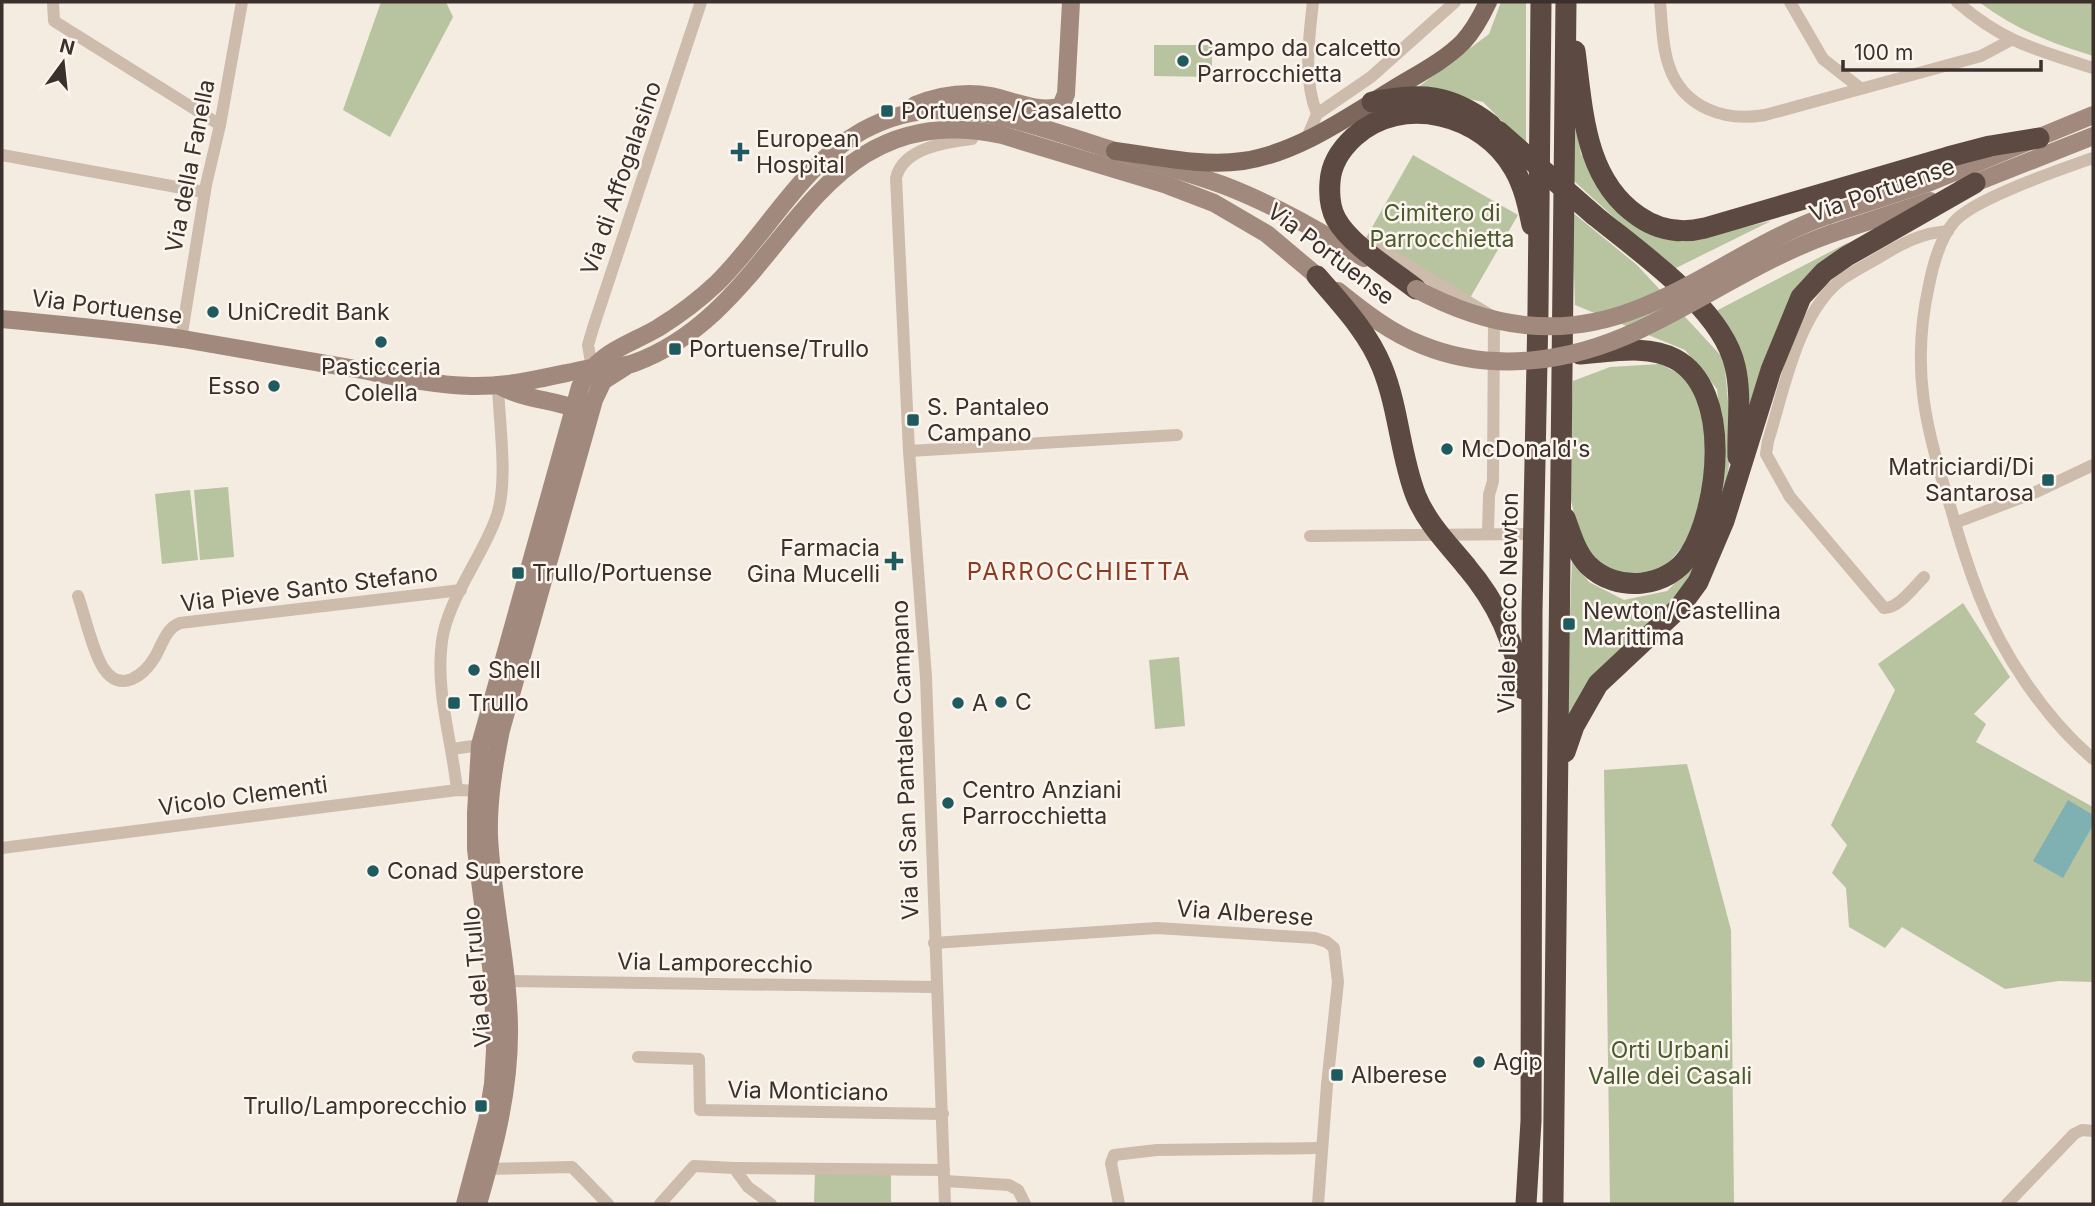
<svg xmlns="http://www.w3.org/2000/svg" width="2095" height="1206" font-family="Inter,sans-serif">
  <style>
    .green { fill: #b8c4a0 }
    .water { fill: #7fb0b2 }
    .lines { fill: none; stroke-linecap: round; stroke-linejoin: round }
    .street { stroke: #cdbbac; stroke-width: 12 }
    .secondary { stroke: #a18a7d; stroke-width: 18 }
    .primary { stroke: #7d675c; stroke-width: 18 }
    .highway { stroke: #5c4a42; stroke-width: 21 }
    .secondary-bridge { stroke: #a18a7d; stroke-width: 18 }
    .highway-bridge { stroke: #5c4a42; stroke-width: 21 }
    .poi-dot { fill: #1f5a5e; stroke: #fbf5ee; stroke-width: 2.5 }
    .labels { text-anchor: middle; stroke-width: 5; stroke-linejoin: round; paint-order: stroke }
    .poi-label { font-size: 23px; fill: #3b302b; stroke: #fbf5ee; text-anchor: start }
    .street-label { font-size: 23px; fill: #3b302b; stroke: #fbf5ee }
    .park-label { font-size: 23px; fill: #4a5a2e; stroke: #fbf5ee }
    .neighbourhood-label { font-size: 24px; letter-spacing: 2px; fill: #8c3b22; stroke: #fbf5ee }
  </style>
  <rect width="100%" height="100%" fill="#f4ebe1"/>
  <g class="green">
    <path d="M381 2H446L453 17 390 137 343 110Z"/>
    <path d="M1501 2H1526V145L1483 102 1417 88 1489 34Z"/>
    <path d="M1979 2H2093V56C2048 42 2017 30 1979 2Z"/>
    <path d="M1154 45H1212V77L1154 76Z"/>
    <path d="M1571 96 1581 154 1625 216 1682 242 1771 221 1672 270 1574 181Z"/>
    <path d="M1413 155 1518 215 1470 298 1366 238Z"/>
    <path d="M1572 212 1637 265 1724 359 1732 443 1725 494 1686 593 1566 722 1572 561 1589 582 1624 600 1667 591 1697 562 1723 445 1717 389 1685 350 1575 305Z"/>
    <path d="M1849 242 1828 262 1746 432 1716 311Z"/>
    <path d="M1660 364 1688 378 1699 400 1708 445 1703 502 1684 545 1658 575 1625 581 1595 564 1579 535 1568 487 1573 381 1610 367Z"/>
    <path d="M228 487 234 557 200 560 194 490Z"/>
    <path d="M190 490 198 560 162 564 155 494Z"/>
    <path d="M1963 603 2010 677 1974 714 1986 724 1976 742 2093 807V982L2059 981 2005 989 1902 927 1885 948 1849 927 1846 888 1832 873 1847 845 1831 825 1895 690 1878 664Z"/>
    <path d="M1179 657 1185 726 1155 729 1149 660Z"/>
    <path d="M1687 764 1731 930 1734 1204H1610L1604 770Z"/>
    <path d="M815 1172 891 1173V1202H814Z"/>
  </g>
  <path class="water" d="M2068 800 2093 815V825L2063 878 2033 861Z"/>
  <g class="lines">
    <g class="street">
      <path d="M53 2 54 21 220 125"/>
      <path d="M1313 2C1309 37 1303 80 1317 114"/>
      <path d="M1660 2C1662 23 1662 46 1669 66 1683 108 1725 122 1765 115L1981 56 2011 40"/>
      <path d="M1790 2 1823 59 1860 88"/>
      <path d="M1957 2C2003 42 2037 50 2093 68"/>
      <path d="M1306 140 1317 114 1371 77 1455 2"/>
      <path d="M2 155 204 192"/>
      <path d="M2093 158C2062 169 1973 199 1954 222 1940 238 1933 265 1929 285 1910 370 1926 428 1951 509 1959 538 1968 567 1979 595 2002 654 2045 718 2093 759"/>
      <path d="M1369 242 1490 315 1494 321 1493 481 1489 495 1488 533"/>
      <path d="M181 339 206 185 220 125 242 2"/>
      <path d="M592 368 588 345 593 328 701 2"/>
      <path d="M909 451 1177 435"/>
      <path d="M1955 523 2036 492 2093 465"/>
      <path d="M1310 536 1535 534"/>
      <path d="M1924 577C1914 587 1898 609 1884 608L1790 497 1766 454 1768 441C1784 391 1797 314 1841 280 1852 272 1866 265 1878 258 1901 244 1920 233 1948 231"/>
      <path d="M78 596C85 616 93 653 104 669 121 694 144 675 155 657 162 645 166 628 180 623L461 590"/>
      <path d="M452 749 480 745"/>
      <path d="M457 790C452 741 435 690 442 641 447 601 482 557 496 518 509 483 499 424 498 385"/>
      <path d="M2 848 457 790 484 791"/>
      <path d="M934 943 1157 928 1315 938 1327 942 1334 948 1338 982 1327 1085 1318 1204"/>
      <path d="M499 981 936 987"/>
      <path d="M638 1057 699 1059 700 1110 943 1114"/>
      <path d="M734 1168 944 1170"/>
      <path d="M482 1169 572 1167 608 1204"/>
      <path d="M945 1181 1009 1185 1018 1190 1025 1204"/>
      <path d="M660 1204 694 1166 734 1168 748 1187 771 1204"/>
      <path d="M945 1204 926 677 909 451 896 178C903 148 946 142 972 139"/>
      <path d="M1119 1204 1111 1163 1114 1155 1157 1150 1322 1148"/>
      <path d="M2007 1204 2074 1134 2082 1130 2093 1131"/>
    </g>
    <g class="secondary">
      <path d="M915 105C940 95 964 91 991 96 1011 100 1041 114 1061 106L1066 94 1071 2"/>
      <path d="M1962 188 2093 136"/>
      <path d="M1829 215 1928 183 2093 115"/>
      <path d="M1833 233 1930 201"/>
      <path d="M2 319C62 325 123 330 183 339 242 349 302 360 362 370 398 377 434 385 471 386 512 387 550 376 591 368 604 366 621 368 634 363 790 306 803 93 1002 135L1167 185 1214 203 1267 234 1317 276"/>
      <path d="M498 385C522 399 548 399 574 408"/>
      <path d="M465 1204 487 1121 493 1084 495 1050 493 982 476 849V813L480 745 580 387C597 352 627 346 658 328 679 315 699 300 717 283 767 234 800 166 862 131 889 116 918 109 948 110 996 111 1042 128 1087 142 1133 157 1179 169 1223 185 1273 204 1319 231 1364 258"/>
      <path d="M478 1204C495 1146 510 1088 509 1027 508 963 492 900 489 836 488 800 494 765 501 730L594 400 603 381 625 367"/>
    </g>
    <path class="primary" d="M1115 151C1156 156 1201 167 1243 161 1297 153 1346 118 1392 90 1416 75 1443 62 1463 42 1474 30 1481 17 1488 2"/>
    <g class="highway">
      <path d="M1575 51C1583 110 1584 179 1638 216 1658 230 1681 234 1705 228L1948 157 1990 146 2039 138"/>
      <path d="M1372 102C1422 93 1449 93 1491 125"/>
      <path d="M1594 215C1639 252 1722 308 1735 366 1742 395 1737 427 1738 457"/>
      <path d="M1416 289C1392 270 1350 245 1336 219 1330 208 1329 195 1330 182 1331 164 1341 149 1354 137 1402 93 1483 114 1514 169 1524 186 1528 206 1532 225"/>
      <path d="M1565 518C1571 534 1576 553 1588 565 1617 594 1669 588 1690 554 1719 507 1733 390 1675 359 1647 344 1611 352 1580 354"/>
      <path d="M1466 566C1499 605 1513 640 1523 689"/>
      <path d="M1565 752 1574 726 1598 684 1679 608 1698 582 1724 521 1771 370 1801 297 1824 272 1847 256 1975 183"/>
      <path d="M1526 1204 1531 1121 1532 612 1538 311 1541 2"/>
      <path d="M1553 1204 1566 2"/>
    </g>
    <g class="secondary-bridge">
      <path d="M1416 289C1487 327 1559 340 1637 309 1703 284 1761 238 1829 215"/>
      <path d="M1338 291C1364 312 1391 333 1422 345 1493 374 1571 362 1639 330 1705 299 1764 257 1833 233"/>
    </g>
    <g class="highway-bridge">
      <path d="M1498 131 1594 215"/>
      <path d="M1317 276C1341 304 1368 332 1382 367 1399 409 1400 455 1416 496 1427 523 1448 544 1466 566"/>
    </g>
  </g>
  <g class="poi-dot">
    <circle cx="1183" cy="61" r="7"/>
    <rect x="880" y="104" width="14" height="14" rx="3.5"/>
    <path d="M736.5 141.5h7v7h7v7h-7v7h-7v-7h-7v-7h7z"/>
    <circle cx="213" cy="312" r="7"/>
    <circle cx="381" cy="342" r="7"/>
    <rect x="668" y="342" width="14" height="14" rx="3.5"/>
    <circle cx="274" cy="386" r="7"/>
    <rect x="906" y="413" width="14" height="14" rx="3.5"/>
    <circle cx="1447" cy="449" r="7"/>
    <rect x="2041" y="473" width="14" height="14" rx="3.5"/>
    <path d="M890.5 550.5h7v7h7v7h-7v7h-7v-7h-7v-7h7z"/>
    <rect x="511" y="566" width="14" height="14" rx="3.5"/>
    <rect x="1562" y="617" width="14" height="14" rx="3.5"/>
    <circle cx="474" cy="670" r="7"/>
    <circle cx="1001" cy="702" r="7"/>
    <rect x="447" y="696" width="14" height="14" rx="3.5"/>
    <circle cx="958" cy="703" r="7"/>
    <circle cx="948" cy="803" r="7"/>
    <circle cx="373" cy="871" r="7"/>
    <circle cx="1479" cy="1062" r="7"/>
    <rect x="1330" y="1068" width="14" height="14" rx="3.5"/>
    <rect x="474" y="1099" width="14" height="14" rx="3.5"/>
  </g>
  <g class="labels">
    <g class="poi-label">
      <text x="1197" y="56">Campo da calcetto<tspan x="1197" dy="26">Parrocchietta</tspan></text>
      <text x="901" y="119">Portuense/Casaletto</text>
      <text x="756" y="147">European<tspan x="756" dy="26">Hospital</tspan></text>
      <text x="227" y="320">UniCredit Bank</text>
      <text x="689" y="357">Portuense/Trullo</text>
      <text x="381" y="375" text-anchor="middle">Pasticceria<tspan x="381" dy="26">Colella</tspan></text>
      <text x="260" y="394" text-anchor="end">Esso</text>
      <text x="927" y="415">S. Pantaleo<tspan x="927" dy="26">Campano</tspan></text>
      <text x="1461" y="457">McDonald's</text>
      <text x="2034" y="475" text-anchor="end">Matriciardi/Di<tspan x="2034" dy="26">Santarosa</tspan></text>
      <text x="880" y="556" text-anchor="end">Farmacia<tspan x="880" dy="26">Gina Mucelli</tspan></text>
      <text x="532" y="581">Trullo/Portuense</text>
      <text x="1583" y="619">Newton/Castellina<tspan x="1583" dy="26">Marittima</tspan></text>
      <text x="488" y="678">Shell</text>
      <text x="1015" y="710">C</text>
      <text x="468" y="711">Trullo</text>
      <text x="972" y="711">A</text>
      <text x="962" y="798">Centro Anziani<tspan x="962" dy="26">Parrocchietta</tspan></text>
      <text x="387" y="879">Conad Superstore</text>
      <text x="1493" y="1070">Agip</text>
      <text x="1351" y="1083">Alberese</text>
      <text x="467" y="1114" text-anchor="end">Trullo/Lamporecchio</text>
    </g>
    <g class="street-label">
      <text transform="translate(190 166) rotate(-79)" y="8">Via della Fanella</text>
      <text transform="translate(621 178) rotate(-71)" y="8">Via di Affogalasino</text>
      <text transform="translate(1882 190) rotate(-19)" y="8">Via Portuense</text>
      <text transform="translate(1331 254) rotate(37)" y="8">Via Portuense</text>
      <text transform="translate(107 307) rotate(7)" y="8">Via Portuense</text>
      <text transform="translate(309 588) rotate(-7)" y="8">Via Pieve Santo Stefano</text>
      <text transform="translate(1508 603) rotate(-89)" y="8">Viale Isacco Newton</text>
      <text transform="translate(905 760) rotate(-92)" y="8">Via di San Pantaleo Campano</text>
      <text transform="translate(243 796) rotate(-8)" y="8">Vicolo Clementi</text>
      <text transform="translate(1245 913) rotate(4)" y="8">Via Alberese</text>
      <text transform="translate(715 963) rotate(1)" y="8">Via Lamporecchio</text>
      <text transform="translate(477 977) rotate(-95)" y="8">Via del Trullo</text>
      <text transform="translate(808 1091) rotate(1)" y="8">Via Monticiano</text>
    </g>
    <g class="park-label">
      <text x="1442" y="221">Cimitero di<tspan x="1442" dy="26">Parrocchietta</tspan></text>
      <text x="1670" y="1058">Orti Urbani<tspan x="1670" dy="26">Valle dei Casali</tspan></text>
    </g>
    <g class="neighbourhood-label">
      <text x="1079" y="580">PARROCCHIETTA</text>
    </g>
  </g>
  <rect width="2095" height="1206" fill="none" stroke="#3b302b" stroke-width="7"/>
  <g transform="translate(63 63) rotate(15)" stroke="#fbf5ee" stroke-width="5" paint-order="stroke">
  <path d="M0-5L12 26L0 18L-12 26Z" fill="#3b302b"/>
  <text y="-10" font-size="19" font-weight="bold" text-anchor="middle" fill="#3b302b">N</text>
  </g>
  <path d="M1843 60v10h198v-10" fill="none" stroke="#3b302b" stroke-width="3.5"/>
  <text x="1854" y="60" font-size="21" fill="#3b302b" stroke="#fbf5ee" stroke-width="5" paint-order="stroke">100 m</text>
</svg>
